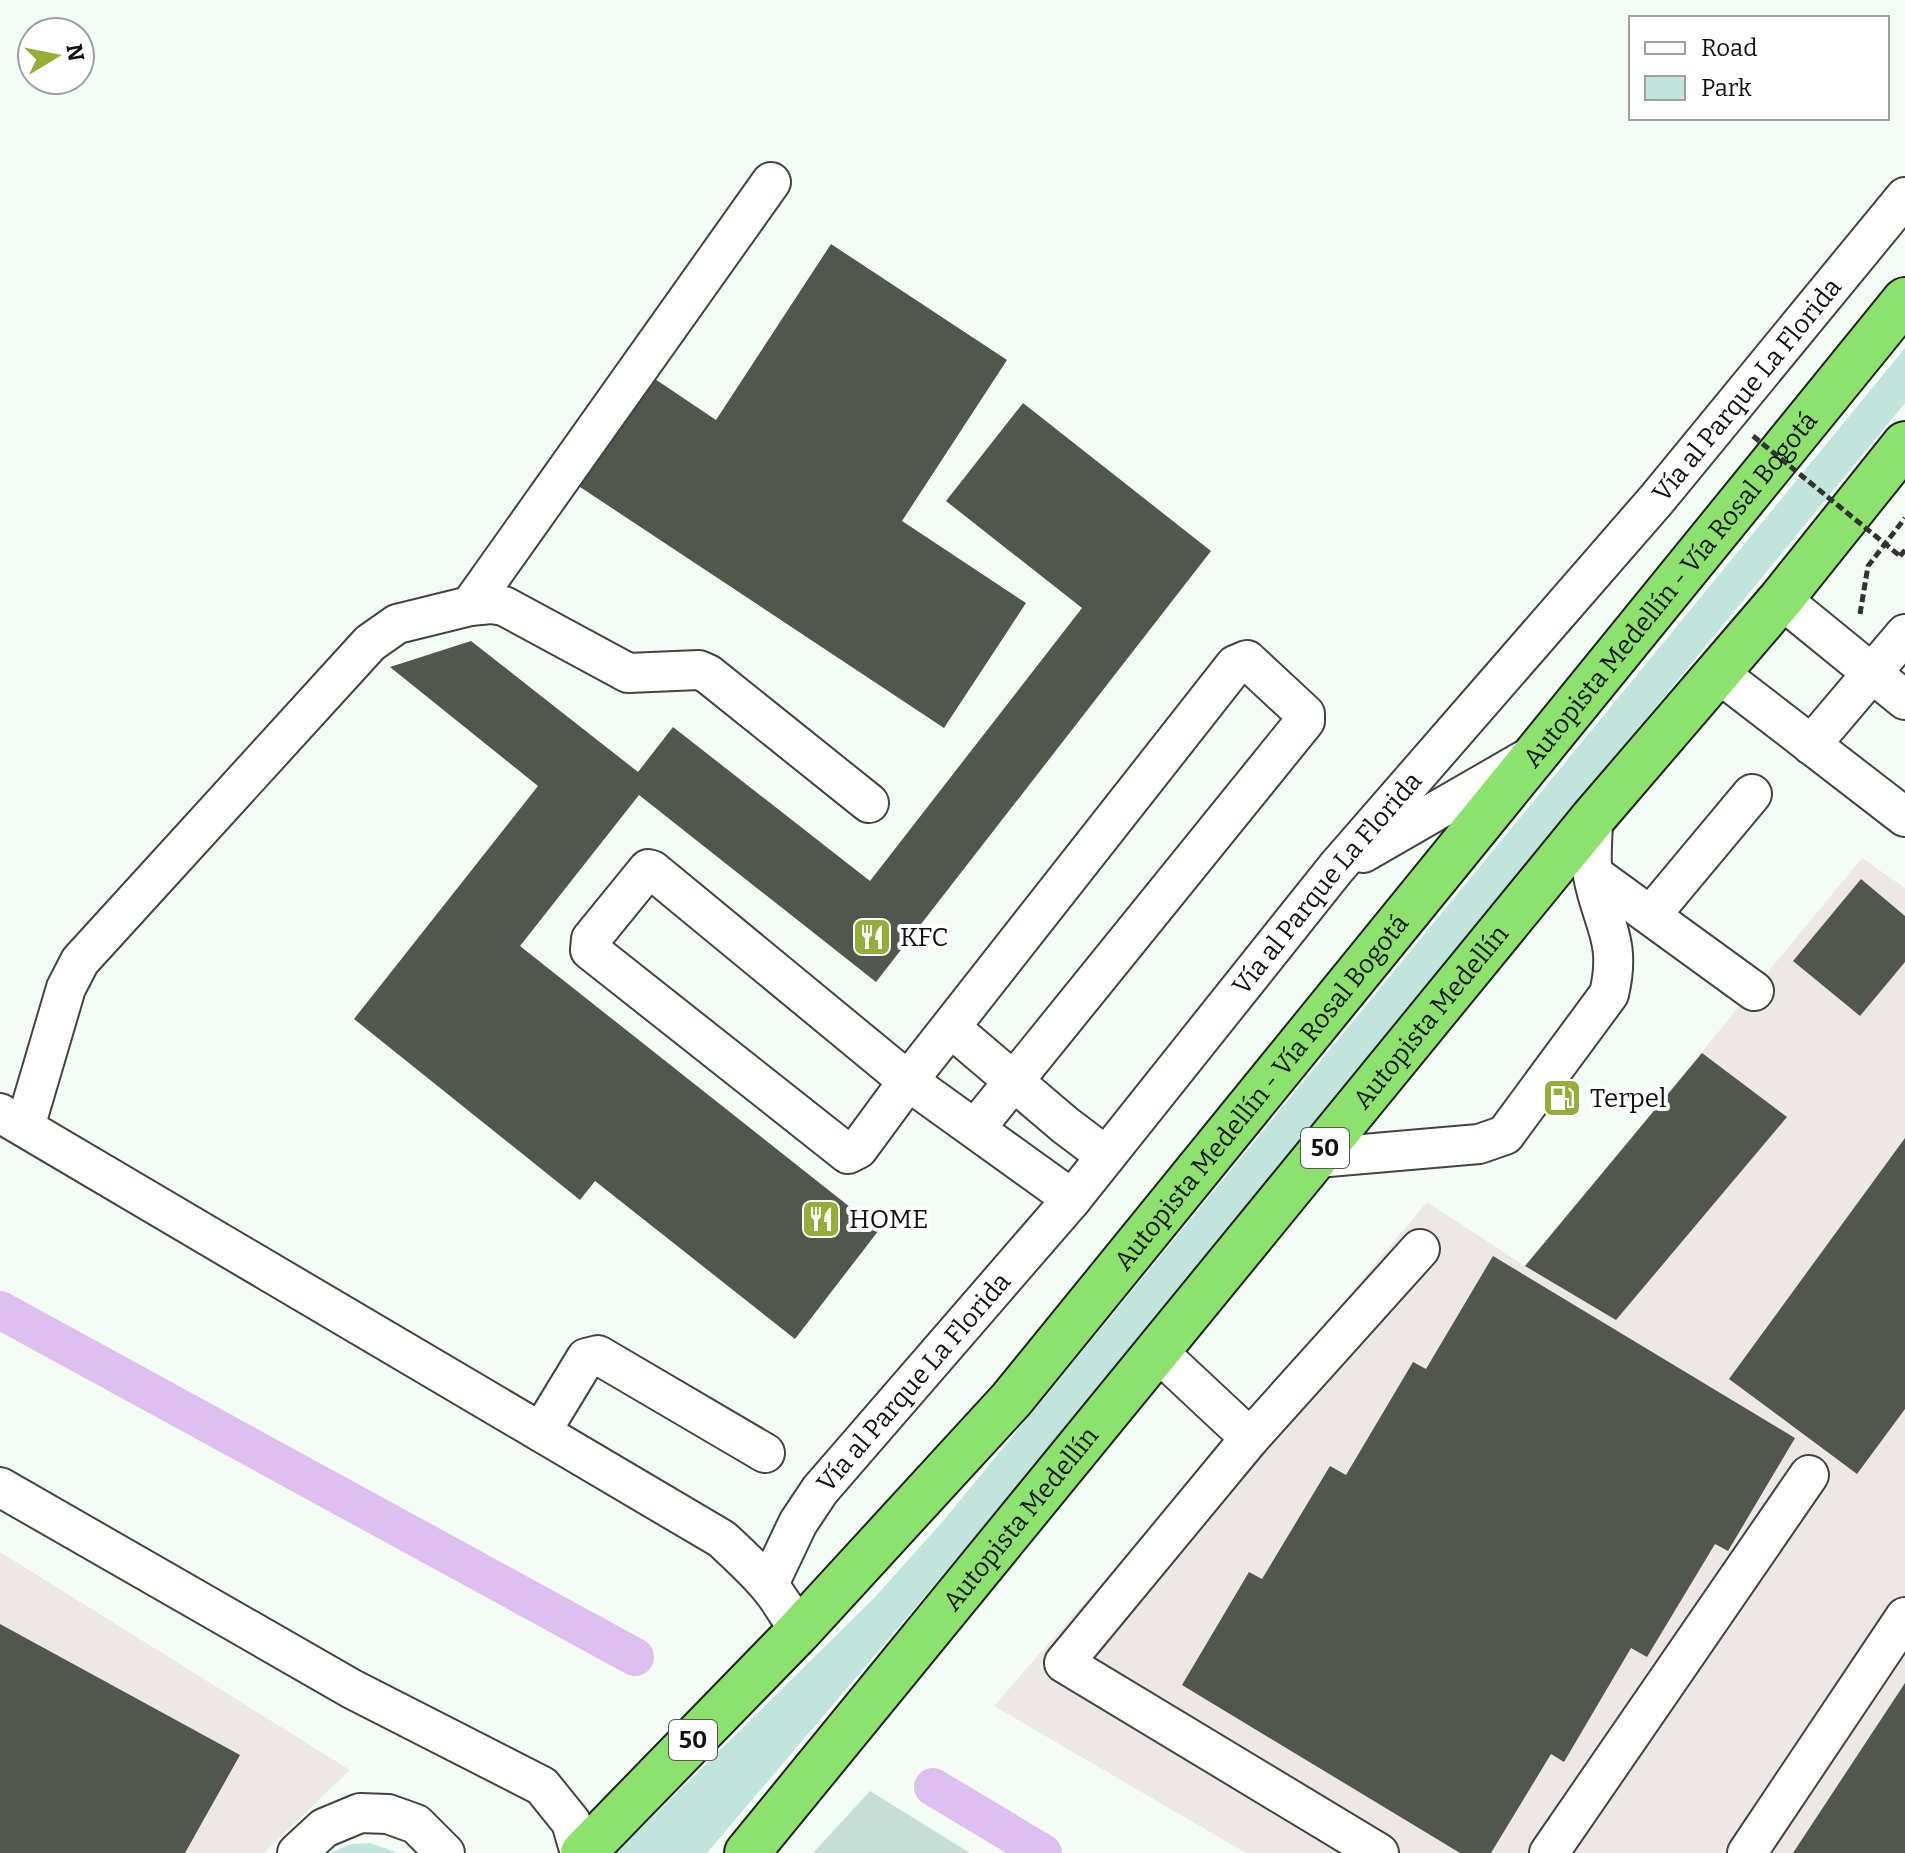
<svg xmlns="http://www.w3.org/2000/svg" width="1905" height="1853" font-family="Bitter,serif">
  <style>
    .industrial { fill: #ede7e6 }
    .green { fill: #c1e4dc }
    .cemetery { fill: #c6ded5 }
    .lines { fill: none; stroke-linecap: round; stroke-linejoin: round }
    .canal { stroke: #debfef; stroke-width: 38 }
    .building { fill: #51574d }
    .minor-casing { stroke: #434343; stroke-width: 42 }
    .highway-casing { stroke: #212121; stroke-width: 48 }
    .path { stroke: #323232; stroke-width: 5; stroke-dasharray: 8 4; stroke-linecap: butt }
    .minor { stroke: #fff; stroke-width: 38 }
    .highway { stroke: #8de26e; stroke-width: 44 }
    .path-bridge { stroke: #323232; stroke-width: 5; stroke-dasharray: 8 4; stroke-linecap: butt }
    .labels { text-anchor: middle; stroke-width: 8; stroke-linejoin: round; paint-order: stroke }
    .shield { fill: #fff; stroke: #585858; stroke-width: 2 }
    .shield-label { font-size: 24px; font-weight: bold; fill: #101010 }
    .street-label { font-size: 26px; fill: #101010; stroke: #fff }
    .poi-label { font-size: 26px; fill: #101010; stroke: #fff; text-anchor: start }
  </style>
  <rect width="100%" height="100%" fill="#f4fdf5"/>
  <g class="industrial">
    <path d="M1862 858 1905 888V1853H1246L994 1706 1237 1428 1427 1202 1525 1266Z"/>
    <path d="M0 1552 350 1770 264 1853H0Z"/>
  </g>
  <g class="green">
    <path d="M1905 348V403L970 1543 707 1853H616L875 1597 944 1520Z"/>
    <path d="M370 1843 398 1853H330L351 1844Z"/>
  </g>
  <path class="cemetery" d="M870 1791 970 1853H813Z"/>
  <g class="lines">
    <g class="canal">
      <path d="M0 1310 635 1657"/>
      <path d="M933 1787 1043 1853"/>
    </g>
  </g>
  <g class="building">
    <path d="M831 244 1007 360 902 521 1026 603 944 728 577 485 649 375 716 420Z"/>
    <path d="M1023 403 1211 551 876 982 639 795 520 946 879 1230 795 1339 595 1181 580 1200 354 1019 538 786 390 667 471 641 638 772 673 727 870 881 1082 608 946 501Z"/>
    <path d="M1861 879 1905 916V962L1860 1016 1793 961Z"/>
    <path d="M1702 1053 1787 1117 1616 1320 1525 1266Z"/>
    <path d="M1905 1138V1409L1857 1474 1729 1379Z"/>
    <path d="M1493 1256 1795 1438 1728 1551 1715 1544 1647 1657 1631 1648 1564 1762 1551 1754 1491 1853H1460L1182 1685 1249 1572 1262 1579 1330 1466 1346 1475 1413 1362 1426 1369Z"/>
    <path d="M0 1624 240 1755 185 1853H0Z"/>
    <path d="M1905 1683V1853H1793Z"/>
  </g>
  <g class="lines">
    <defs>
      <g id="minor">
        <path d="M1781 599 1905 700"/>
        <path d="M470 606 771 182"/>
        <path d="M1717 672 1905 817"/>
        <path d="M1811 745 1905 634"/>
        <path d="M1363 853 1528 758"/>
        <path d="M648 869 652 870 908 1081 858 1149 848 1154 590 950 591 939Z"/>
        <path d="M1593 874 1754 991"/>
        <path d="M1651 915 1752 794"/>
        <path d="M951 1028 1065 1125 1106 1156"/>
        <path d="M0 1113 722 1539C755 1570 778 1590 798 1632"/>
        <path d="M25 1127 66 988 80 961 370 643 397 624 470 606 491 604 504 606 628 673 699 670 708 674 869 803"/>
        <path d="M975 1129 1305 721V714L1247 660 1235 665 908 1081 1072 1199"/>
        <path d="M1317 1158 1479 1144 1505 1135 1609 994C1622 940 1602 924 1593 876 1590 858 1593 836 1593 818"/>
        <path d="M1158 1352 1250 1438 1064 1663 1379 1853"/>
        <path d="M541 1432 586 1358 598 1355 765 1453"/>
        <path d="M1250 1438 1420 1249"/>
        <path d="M0 1487 352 1689 542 1786 571 1822 580 1853"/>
        <path id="s1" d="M769 1584 798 1523 820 1490 1072 1199 1336 868 1657 499 1905 197"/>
        <path d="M297 1853 324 1828 360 1813 388 1814 416 1824 445 1853"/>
        <path d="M1549 1853 1809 1475"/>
        <path d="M1747 1853 1905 1617"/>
      </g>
      <g id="highway">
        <path id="s2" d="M583 1853 798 1632 1011 1400 1905 300"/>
        <path id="s3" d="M747 1853 1593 818 1781 599 1905 444"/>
      </g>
    </defs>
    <use href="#minor" class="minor-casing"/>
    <use href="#highway" class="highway-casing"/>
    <g class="path">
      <path d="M1900 556 1905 550"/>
      <path d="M1860 614 1868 566 1905 518"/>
    </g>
    <use href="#minor" class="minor"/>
    <use href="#highway" class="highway"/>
    <path class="path-bridge" d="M1753 436 1900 556"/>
  </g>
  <defs>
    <symbol id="restaurant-square" viewBox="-11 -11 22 22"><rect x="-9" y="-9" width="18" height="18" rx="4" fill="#94ae39" stroke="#fff"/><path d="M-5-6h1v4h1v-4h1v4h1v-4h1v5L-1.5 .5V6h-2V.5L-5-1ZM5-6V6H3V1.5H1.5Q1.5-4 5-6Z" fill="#fff"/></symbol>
    <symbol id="fuel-square" viewBox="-11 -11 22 22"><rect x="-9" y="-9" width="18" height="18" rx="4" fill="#94ae39" stroke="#fff"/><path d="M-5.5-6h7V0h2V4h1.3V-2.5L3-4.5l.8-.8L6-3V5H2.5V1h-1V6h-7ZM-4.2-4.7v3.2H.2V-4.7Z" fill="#fff"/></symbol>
  </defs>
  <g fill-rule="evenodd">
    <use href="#restaurant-square" x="850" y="915" width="44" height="44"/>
    <use href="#fuel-square" x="1540" y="1076" width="44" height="44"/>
    <use href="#restaurant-square" x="799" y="1197" width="44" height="44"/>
  </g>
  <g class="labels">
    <g class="shield">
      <rect x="1301" y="1128" width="48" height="40" rx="6"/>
      <rect x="669" y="1720" width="48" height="40" rx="6"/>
    </g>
    <g class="shield-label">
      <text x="1325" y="1156">50</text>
      <text x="693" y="1748">50</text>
    </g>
    <g class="street-label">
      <text dy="9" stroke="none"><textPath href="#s1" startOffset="1546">Vía al Parque La Florida</textPath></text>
      <text dy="9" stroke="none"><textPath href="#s2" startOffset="1668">Autopista Medellín - Vía Rosal Bogotá</textPath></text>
      <text dy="9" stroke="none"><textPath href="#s1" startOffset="898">Vía al Parque La Florida</textPath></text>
      <text dy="9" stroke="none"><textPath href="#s3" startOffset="1080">Autopista Medellín</textPath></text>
      <text dy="9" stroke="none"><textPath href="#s2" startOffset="1020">Autopista Medellín - Vía Rosal Bogotá</textPath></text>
      <text dy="9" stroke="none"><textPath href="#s1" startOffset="250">Vía al Parque La Florida</textPath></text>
      <text dy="9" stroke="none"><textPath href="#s3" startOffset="432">Autopista Medellín</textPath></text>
    </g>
    <g class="poi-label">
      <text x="900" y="946">KFC</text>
      <text x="1590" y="1107">Terpel</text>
      <text x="849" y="1228">HOME</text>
    </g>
  </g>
  <rect x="1629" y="16" width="260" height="104" fill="#ffffff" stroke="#9f9f9f" stroke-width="2"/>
  <rect x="1645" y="42" width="40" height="12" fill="#ffffff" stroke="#9f9f9f" stroke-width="2"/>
  <text x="1701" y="56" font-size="24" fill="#101010">Road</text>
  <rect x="1645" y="76" width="40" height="24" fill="#c1e4dc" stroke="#9f9f9f" stroke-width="2"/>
  <text x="1701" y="96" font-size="24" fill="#101010">Park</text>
  <g transform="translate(56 56) rotate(80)"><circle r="38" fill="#ffffff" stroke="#9f9f9f" stroke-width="2"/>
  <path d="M0-6L14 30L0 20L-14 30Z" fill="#94ae39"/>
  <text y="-12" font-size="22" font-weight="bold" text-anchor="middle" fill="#101010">N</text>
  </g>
</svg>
